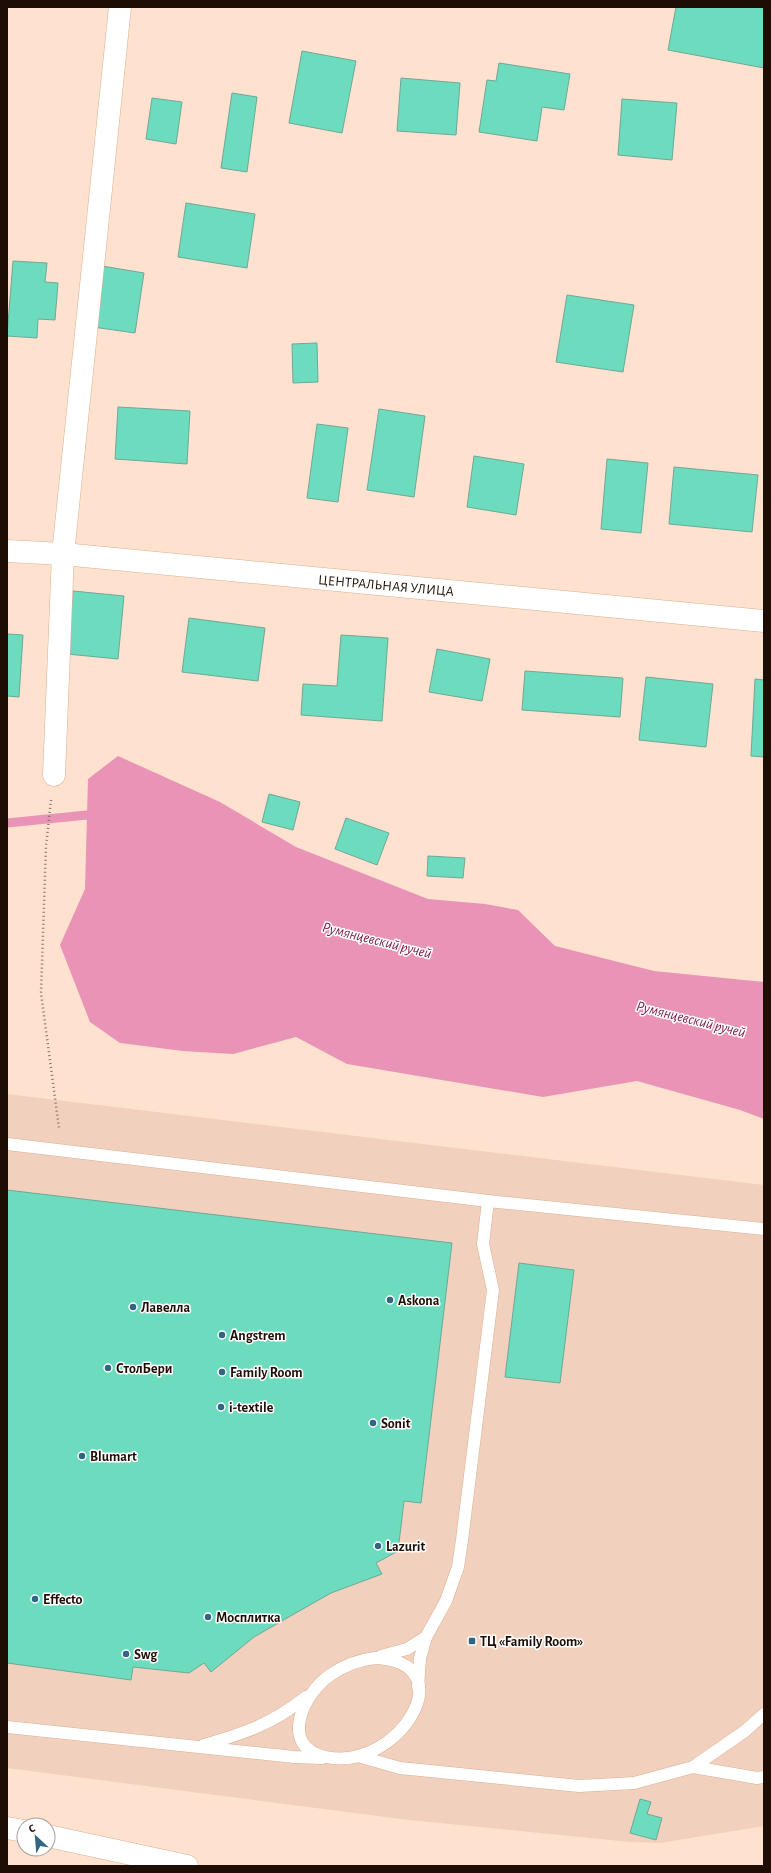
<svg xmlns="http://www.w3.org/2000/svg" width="771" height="1873" font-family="'Alegreya Sans',sans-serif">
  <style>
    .built { fill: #f1d1bd }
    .water { fill: #e994b6 }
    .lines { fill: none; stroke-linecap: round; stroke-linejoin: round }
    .stream { stroke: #e994b6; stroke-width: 9 }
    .building { fill: #6ddbbe; stroke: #6ea897 }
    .service-casing { stroke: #dbaf91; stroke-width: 13 }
    .minor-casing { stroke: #dbaf91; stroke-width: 23 }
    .secondary-casing { stroke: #dbaf91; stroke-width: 23 }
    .path { stroke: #897366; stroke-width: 2.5; stroke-dasharray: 1 3; stroke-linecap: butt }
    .service { stroke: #fff; stroke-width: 12 }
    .minor { stroke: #fff; stroke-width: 22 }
    .secondary { stroke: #fff; stroke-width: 22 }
    .poi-dot { fill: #316581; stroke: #fff; stroke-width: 1.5 }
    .labels { text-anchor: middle; stroke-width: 3; stroke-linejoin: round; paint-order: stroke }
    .street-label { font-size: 14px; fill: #1d0d04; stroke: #fff }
    .poi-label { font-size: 14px; font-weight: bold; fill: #1d0d04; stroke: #fff; text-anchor: start }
    .water-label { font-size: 15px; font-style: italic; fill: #7a184a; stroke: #fff }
  </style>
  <rect width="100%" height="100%" fill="#fee1cf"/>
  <path class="built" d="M7 1094 764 1185V1826L660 1843 630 1842 409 1820 7 1768Z"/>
  <path class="water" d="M118 756 220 802 296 847 428 899 485 904 518 910 555 946 654 971 764 982V1119L740 1110 637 1081 543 1097 347 1064 296 1037 233 1054 183 1051 120 1043 90 1022 60 945 85 889 88 779Z"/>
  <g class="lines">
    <path class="stream" d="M7 823 87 815 97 821"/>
  </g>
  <g class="building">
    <path d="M676 7H764V68L668 50Z"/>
    <path d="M302 51 356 61 342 133 289 123Z"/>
    <path d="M499 63 570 74 564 110 542 107 537 141 479 132 487 80 496 81Z"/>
    <path d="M401 78 460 83 456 135 397 131Z"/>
    <path d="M232 93 257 97 247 172 221 168Z"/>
    <path d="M152 98 182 102 176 144 146 139Z"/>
    <path d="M622 99 677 103 672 160 618 155Z"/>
    <path d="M186 203 255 214 247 268 178 257Z"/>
    <path d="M13 261 47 263 45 282 58 283 55 320 38 319 37 338 7 336Z"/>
    <path d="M102 266 144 273 135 333 93 327Z"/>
    <path d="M567 295 634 305 623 372 556 362Z"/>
    <path d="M317 343 318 382 293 383 292 344Z"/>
    <path d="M118 407 190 411 187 464 115 459Z"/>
    <path d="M379 409 425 416 414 497 367 490Z"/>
    <path d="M317 424 348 428 338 502 307 498Z"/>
    <path d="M474 456 524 464 516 515 467 507Z"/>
    <path d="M607 459 648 463 641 533 601 529Z"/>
    <path d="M674 467 758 475 752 532 669 524Z"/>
    <path d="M73 591 124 596 118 659 67 654Z"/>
    <path d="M189 618 265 628 258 681 182 672Z"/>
    <path d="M7 634 23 635 19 697 7 696Z"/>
    <path d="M341 635 388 638 382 721 301 715 303 684 337 686Z"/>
    <path d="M437 649 490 659 482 701 429 692Z"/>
    <path d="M525 671 623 678 620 717 522 710Z"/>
    <path d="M646 677 713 684 706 747 639 740Z"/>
    <path d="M755 679 764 680V757L751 756Z"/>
    <path d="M269 794 300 802 293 830 262 822Z"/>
    <path d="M346 818 389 833 377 865 335 849Z"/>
    <path d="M428 856 465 858 463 878 427 876Z"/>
    <path d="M7 1190 452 1243 421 1503 404 1501 398 1551 376 1563 382 1574 331 1593 294 1614 254 1637 211 1672 204 1663 189 1673 133 1667 131 1680 7 1663Z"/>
    <path d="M519 1263 574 1270 560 1383 505 1377Z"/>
    <path d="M640 1799 651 1802 647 1814 662 1818 656 1840 630 1833Z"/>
  </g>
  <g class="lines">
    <defs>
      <g id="service">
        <path d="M7 1144 488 1201 483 1244 493 1290 462 1540 458 1567 446 1601 426 1637 420 1658 418 1687"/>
        <path d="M488 1201 764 1229"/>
        <path d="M381 1656 407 1649 426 1637"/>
        <path d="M375 1658C467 1662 398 1772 326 1757 278 1747 303 1694 330 1675 343 1666 358 1660 375 1658Z"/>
        <path d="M7 1727 294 1757 322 1758"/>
        <path d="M204 1745C245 1733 272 1724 306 1697"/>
        <path d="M358 1756 400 1768 579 1786 634 1783 693 1767 745 1731 764 1714"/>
        <path d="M693 1767 757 1778 764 1777"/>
      </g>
      <g id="minor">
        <path d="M7 551 63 554 764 621"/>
        <path d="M54 775 63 554 120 7"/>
      </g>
      <g id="secondary">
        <path d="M7 1828 24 1831"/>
        <path d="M48 1836 187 1866"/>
      </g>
    </defs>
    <use href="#service" class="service-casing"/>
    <use href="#minor" class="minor-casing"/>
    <use href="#secondary" class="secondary-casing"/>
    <path class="path" d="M51 800 46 846 41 993 59 1128"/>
    <use href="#service" class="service"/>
    <use href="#minor" class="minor"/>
    <use href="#secondary" class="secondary"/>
  </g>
  <g class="poi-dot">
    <circle cx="390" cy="1300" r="4"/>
    <circle cx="133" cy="1307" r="4"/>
    <circle cx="222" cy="1335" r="4"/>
    <circle cx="108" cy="1368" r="4"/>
    <circle cx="222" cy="1372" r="4"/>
    <circle cx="221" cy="1407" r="4"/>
    <circle cx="373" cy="1423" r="4"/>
    <circle cx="82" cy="1456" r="4"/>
    <circle cx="378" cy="1546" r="4"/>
    <circle cx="35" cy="1599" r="4"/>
    <circle cx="208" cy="1617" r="4"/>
    <rect x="468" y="1637" width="8" height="8" rx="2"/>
    <circle cx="126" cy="1654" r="4"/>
  </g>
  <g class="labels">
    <g class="street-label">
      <text transform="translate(386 585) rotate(5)" y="5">ЦЕНТРАЛЬНАЯ УЛИЦА</text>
    </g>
    <g class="poi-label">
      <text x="398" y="1305">Askona</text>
      <text x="141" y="1312">Лавелла</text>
      <text x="230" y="1340">Angstrem</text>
      <text x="116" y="1373">СтолБери</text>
      <text x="230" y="1377">Family Room</text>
      <text x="229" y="1412">i-textile</text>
      <text x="381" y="1428">Sonit</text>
      <text x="90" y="1461">Blumart</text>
      <text x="386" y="1551">Lazurit</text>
      <text x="43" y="1604">Effecto</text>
      <text x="216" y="1622">Мосплитка</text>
      <text x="480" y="1646">ТЦ «Family Room»</text>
      <text x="134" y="1659">Swg</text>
    </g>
    <g class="water-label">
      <text transform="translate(377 940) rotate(14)" y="5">Румянцевский ручей</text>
      <text transform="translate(691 1019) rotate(14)" y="5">Румянцевский ручей</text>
    </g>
  </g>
  <rect width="771" height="1873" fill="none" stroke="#1d0d04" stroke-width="16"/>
  <g transform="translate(36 1837) rotate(334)"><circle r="19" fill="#ffffff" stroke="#a59e9b"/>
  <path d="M0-3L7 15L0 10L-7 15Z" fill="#316581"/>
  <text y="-6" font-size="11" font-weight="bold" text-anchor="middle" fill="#1d0d04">С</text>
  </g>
</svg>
